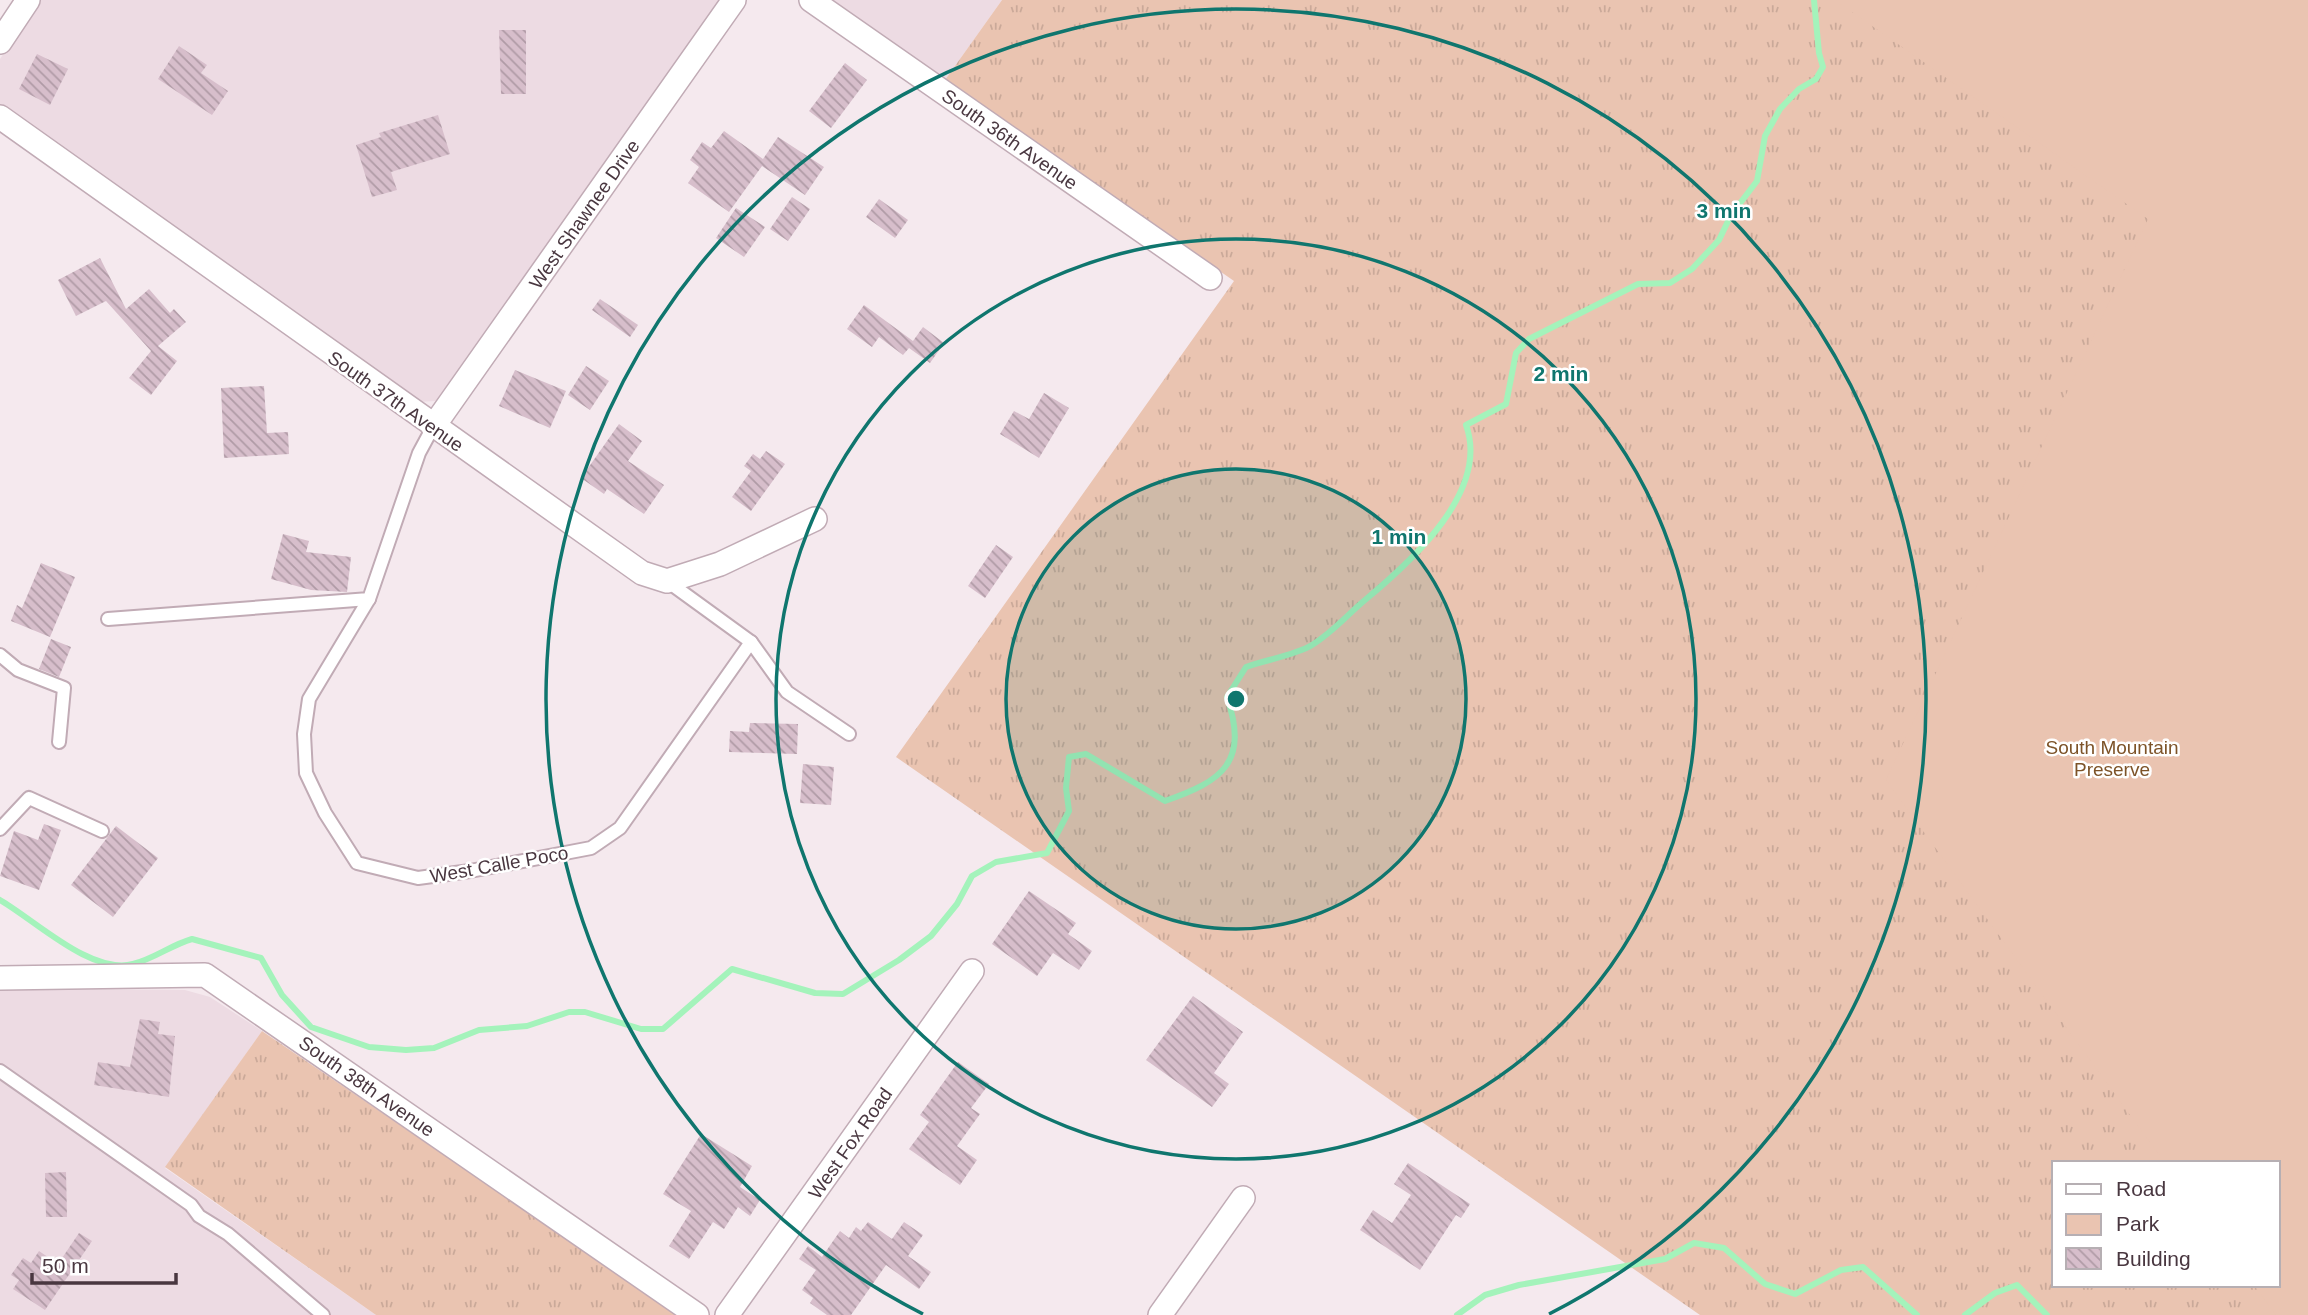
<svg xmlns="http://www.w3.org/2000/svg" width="2308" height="1315" font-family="Helvetica,sans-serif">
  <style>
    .residential { fill: #eddbe3 }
    .grass { fill: url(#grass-tufts); fill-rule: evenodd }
    .green { fill: #eac4b1 }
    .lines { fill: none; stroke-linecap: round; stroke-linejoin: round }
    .stream { stroke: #a4f3bb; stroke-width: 6 }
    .building { fill: url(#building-back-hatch) }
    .service-casing { stroke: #c1abb5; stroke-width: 16 }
    .minor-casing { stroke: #c1abb5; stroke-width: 26 }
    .service { stroke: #fff; stroke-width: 12 }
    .minor { stroke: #fff; stroke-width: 23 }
    .ring { fill: none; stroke: #0f766e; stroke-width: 3.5 }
    .labels { text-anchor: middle; stroke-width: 5; stroke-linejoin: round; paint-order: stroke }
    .street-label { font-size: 19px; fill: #493740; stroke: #fff }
    .park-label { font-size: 19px; fill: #7d5328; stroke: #fff }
    .centre { fill: #0f766e; stroke: #fff; stroke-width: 3.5 }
    .ring-label { font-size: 21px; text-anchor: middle; font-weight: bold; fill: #0f766e; stroke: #fff; stroke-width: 5; stroke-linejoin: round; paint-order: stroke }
  </style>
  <defs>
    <pattern id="grass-tufts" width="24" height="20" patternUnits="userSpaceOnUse" patternTransform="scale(1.75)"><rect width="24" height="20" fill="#eac4b1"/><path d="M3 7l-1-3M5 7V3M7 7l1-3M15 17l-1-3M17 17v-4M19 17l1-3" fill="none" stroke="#caa999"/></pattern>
    <pattern id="building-back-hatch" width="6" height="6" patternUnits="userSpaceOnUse" patternTransform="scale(1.75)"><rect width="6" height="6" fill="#d7becb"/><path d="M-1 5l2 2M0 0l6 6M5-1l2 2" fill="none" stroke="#b09ba6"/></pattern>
  </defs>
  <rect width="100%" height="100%" fill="#f5e9ee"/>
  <g class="residential">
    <path d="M39 0H722L436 401 417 402 0 108V59Z"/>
    <path d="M831 0H1002L945 80Z"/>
    <path d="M0 988 185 990 210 997 262 1031 165 1168 376 1315H0Z"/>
  </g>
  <g class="grass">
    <path d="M1002 0H2308V1315H1700L896 757 1234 281 945 80ZM2054 1163H2278V1285H2054Z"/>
    <path d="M262 1031 679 1315H376L165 1167Z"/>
  </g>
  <path class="green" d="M1835 0H2308V1315H2276L2254 1285H2278V1163H2165L1886 780 2148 219Z"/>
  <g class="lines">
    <g class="stream">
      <path d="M0 900C35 920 91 975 133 964 154 959 171 945 192 939L261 958 282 995 311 1027 369 1047 406 1050 434 1048 479 1030 527 1026 569 1012H585L641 1029H663L732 969 815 993 843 994 899 960 931 936 957 904 972 876 996 862 1047 853 1069 811 1066 788 1069 757 1086 754 1165 801C1223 781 1249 762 1227 697L1246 667C1265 660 1296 655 1312 645 1333 632 1347 615 1365 600 1412 561 1490 491 1466 425L1506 404 1516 353 1529 339 1638 284 1670 283 1692 269 1719 240 1731 215 1757 181 1765 136 1780 109 1799 89 1816 79 1823 67 1819 53 1814 0"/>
      <path d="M1457 1315 1485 1295 1519 1285 1665 1259 1694 1243 1724 1248 1765 1284 1795 1294 1841 1270 1863 1267 1917 1315"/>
      <path d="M1965 1315 1995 1293 2017 1285 2047 1315"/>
    </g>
  </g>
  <g class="building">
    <path d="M499 30H526V94H501Z"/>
    <path d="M179 46 207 65 201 73 228 91 212 115 158 79Z"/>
    <path d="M37 54 68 69 50 105 19 89Z"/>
    <path d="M845 63 867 80 831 128 809 111Z"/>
    <path d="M438 115 450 154 391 172 397 190 372 197 356 145 381 137 379 133Z"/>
    <path d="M724 131 763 159 778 137 824 167 805 195 762 166 729 212 688 183 699 167 690 160 702 142 711 148Z"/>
    <path d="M792 197 810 209 788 241 770 229Z"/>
    <path d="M879 199 908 220 895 238 866 217Z"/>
    <path d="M736 208 765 227 744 257 716 238Z"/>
    <path d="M100 258 126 309 149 289 170 313 174 309 186 322 158 346 177 361 151 395 129 378 151 351 106 301 76 316 58 280Z"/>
    <path d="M600 299 638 325 630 337 592 310Z"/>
    <path d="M864 305 913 341 923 327 944 343 930 363 909 348 903 355 879 337 872 347 847 329Z"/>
    <path d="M586 366 609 381 590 410 568 395Z"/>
    <path d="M515 370 566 391 550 428 499 406Z"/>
    <path d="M264 386 267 433 288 432 289 454 224 458 221 388Z"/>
    <path d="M1044 393 1069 408 1039 458 1000 434 1014 411 1029 419Z"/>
    <path d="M619 424 642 441 628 461 664 485 644 514 607 489 604 494 581 478Z"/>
    <path d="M766 451 785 464 751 511 732 497 751 471 744 466 753 454 760 459Z"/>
    <path d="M283 534 309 541 306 552 351 557 347 592 311 590 271 579Z"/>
    <path d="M996 545 1013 557 985 598 968 586Z"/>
    <path d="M41 563 75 577 50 637 11 621 17 605 22 608Z"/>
    <path d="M51 639 71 647 59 677 39 669Z"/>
    <path d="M750 723 798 724 797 754 729 752 730 731 749 732Z"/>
    <path d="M803 764 834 767 831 805 800 803Z"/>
    <path d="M44 824 61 830 39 890 0 876 14 831 38 840Z"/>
    <path d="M116 826 158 858 113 917 71 885Z"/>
    <path d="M1029 891 1076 923 1068 934 1092 951 1079 970 1053 953 1037 976 992 944Z"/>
    <path d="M1193 996 1243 1032 1214 1073 1229 1084 1212 1107 1146 1060Z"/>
    <path d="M140 1019 160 1022 158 1034 175 1036 169 1097 94 1085 98 1062 130 1067Z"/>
    <path d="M958 1062 989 1084 971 1108 980 1114 957 1146 977 1160 960 1185 909 1149 929 1122 920 1115Z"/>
    <path d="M701 1134 752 1166 740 1187 760 1200 750 1216 738 1207 724 1229 713 1222 689 1259 669 1246 691 1211 663 1194Z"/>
    <path d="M1408 1163 1470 1204 1461 1218 1456 1215 1420 1270 1360 1230 1373 1210 1392 1223 1411 1195 1394 1184Z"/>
    <path d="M66 1172 67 1217H46L45 1173Z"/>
    <path d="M868 1222 892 1239 904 1222 923 1235 908 1256 931 1272 919 1289 886 1265 851 1315H827L810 1303 813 1298 802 1290 816 1270 799 1259 808 1246 822 1257 840 1231 849 1238 856 1227 861 1231Z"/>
    <path d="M79 1233 92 1241 45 1310 13 1289 19 1280 11 1275 23 1258 31 1263 39 1251 58 1264Z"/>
  </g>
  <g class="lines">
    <defs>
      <g id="service">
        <path d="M667 581 751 642 787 692 849 734"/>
        <path d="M369 599 309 699 304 734 306 773 325 813 357 863 418 878 470 871 591 848 620 828 751 642"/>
        <path d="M108 619 369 599 419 453 433 427"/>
        <path d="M0 655 18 670 64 688 59 742"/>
        <path d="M0 829 29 798 102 831"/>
        <path d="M0 1071 191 1205 199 1216 228 1234 323 1315"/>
      </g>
      <g id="minor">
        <path d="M811 0 1210 278"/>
        <path d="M0 42 28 0"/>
        <path d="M0 117 642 573 667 581 720 564 815 519"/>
        <path d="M433 427 734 0"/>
        <path d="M0 978 205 975 697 1315"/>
        <path d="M727 1315 972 971"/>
        <path d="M1160 1315 1243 1198"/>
      </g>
    </defs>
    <use href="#service" class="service-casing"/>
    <use href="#minor" class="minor-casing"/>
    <use href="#service" class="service"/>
    <use href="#minor" class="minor"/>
  </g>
  <circle cx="1236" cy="699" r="230" fill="#0f766e" fill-opacity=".12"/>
  <g class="ring">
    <circle cx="1236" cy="699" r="230"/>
    <circle cx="1236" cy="699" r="460"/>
    <path d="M923 1314A690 690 0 1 1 1549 1314"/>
  </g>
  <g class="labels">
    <g class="street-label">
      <text transform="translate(1010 139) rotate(35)" y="7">South 36th Avenue</text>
      <text transform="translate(584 214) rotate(-55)" y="7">West Shawnee Drive</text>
      <text transform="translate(396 401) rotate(35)" y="7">South 37th Avenue</text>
      <text transform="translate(499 864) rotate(-10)" y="7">West Calle Poco</text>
      <text transform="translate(367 1086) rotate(35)" y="7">South 38th Avenue</text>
      <text transform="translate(850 1143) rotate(-55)" y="7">West Fox Road</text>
    </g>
    <g class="park-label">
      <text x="2112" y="754">South Mountain<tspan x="2112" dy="22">Preserve</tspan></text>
    </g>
  </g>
  <circle cx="1236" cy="699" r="10" class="centre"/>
  <g class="ring-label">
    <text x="1724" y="218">3 min</text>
    <text x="1561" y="381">2 min</text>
    <text x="1399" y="544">1 min</text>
  </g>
  <rect x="2052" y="1161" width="228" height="126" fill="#ffffff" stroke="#b6afb3" stroke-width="2"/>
  <rect x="2066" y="1184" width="35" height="10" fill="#ffffff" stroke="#b6afb3" stroke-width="2"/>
  <text x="2116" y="1196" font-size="21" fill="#493740">Road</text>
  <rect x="2066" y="1214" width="35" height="21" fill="#eac4b1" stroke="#b6afb3" stroke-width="2"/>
  <text x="2116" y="1231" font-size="21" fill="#493740">Park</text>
  <rect x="2066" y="1248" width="35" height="21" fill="url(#building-back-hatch)" stroke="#b6afb3" stroke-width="2"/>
  <text x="2116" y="1266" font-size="21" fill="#493740">Building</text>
  <path d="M32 1273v10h144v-10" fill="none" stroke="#493740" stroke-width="3.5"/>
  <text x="42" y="1273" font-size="21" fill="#493740" stroke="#ffffff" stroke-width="5" paint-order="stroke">50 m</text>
</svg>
